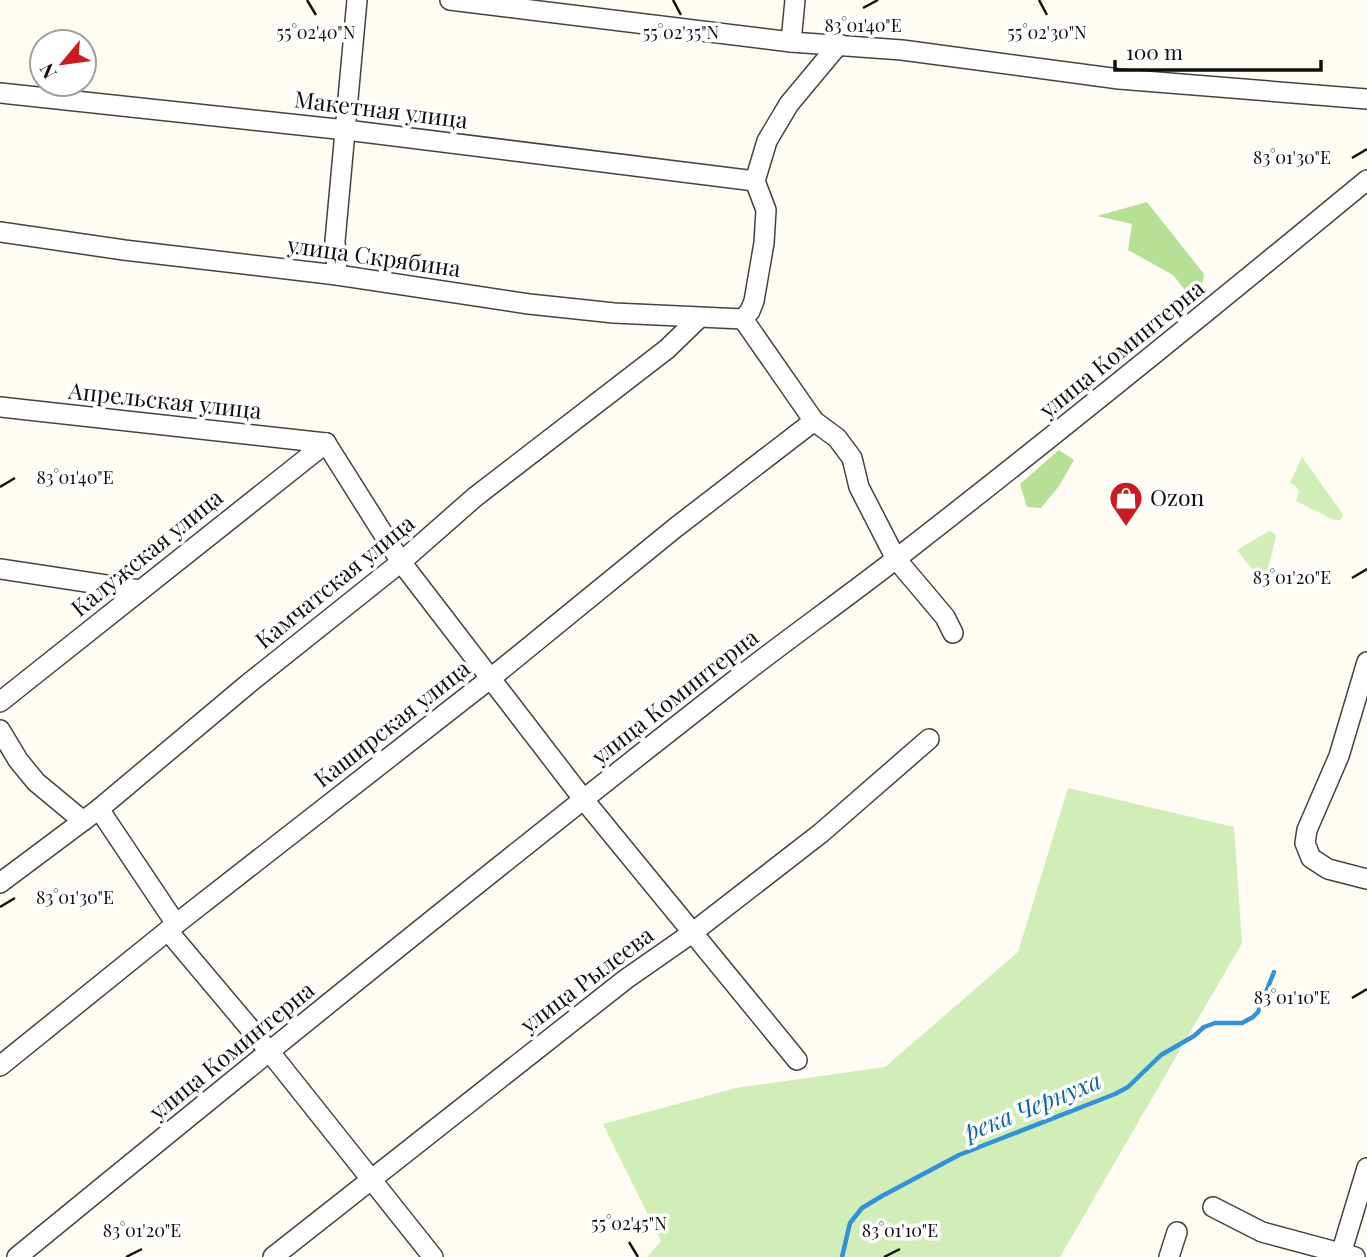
<svg xmlns="http://www.w3.org/2000/svg" width="1367" height="1257" font-family="'Playfair Display',serif">
  <style>
    .green { fill: #d2eeb8 }
    .forest { fill: #b5e096 }
    .lines { fill: none; stroke-linecap: round; stroke-linejoin: round }
    .stream { stroke: #3391d8; stroke-width: 4.5 }
    .minor-casing { stroke: #434343; stroke-width: 22 }
    .minor { stroke: #fff; stroke-width: 19 }
    .ticks { fill: none; stroke: #101010; stroke-width: 2.5 }
    .labels { text-anchor: middle; stroke-width: 7; stroke-linejoin: round; paint-order: stroke }
    .street-label { font-size: 23px; fill: #101010; stroke: #fff }
    .poi-label { font-size: 23px; fill: #101010; stroke: #fff; text-anchor: start }
    .water-label { font-size: 24px; font-style: italic; fill: #0d63ad; stroke: #fff }
    .ticks-label { font-size: 18px; text-anchor: middle; fill: #101010; stroke: #fff; stroke-width: 7; stroke-linejoin: round; paint-order: stroke }
  </style>
  <rect width="100%" height="100%" fill="#fffdf3"/>
  <g class="green">
    <path d="M1302 457 1342 513 1343 516 1340 520H1334L1296 501 1299 491 1295 485 1290 483Z"/>
    <path d="M1269 531 1274 533 1276 537 1266 576 1261 579 1259 578 1237 550Z"/>
    <path d="M1068 788 1234 827 1242 943 1060 1257H647L661 1241 603 1124 736 1088 885 1067 1018 952Z"/>
  </g>
  <g class="forest">
    <path d="M1147 202 1204 274 1201 291 1185 290 1173 275 1128 250 1132 224 1097 216Z"/>
    <path d="M1059 450 1074 460 1059 486 1041 508 1027 507 1020 484Z"/>
  </g>
  <g class="lines">
    <path class="stream" d="M842 1257 850 1223 862 1208 882 1196 959 1155 1115 1094 1128 1087 1161 1055 1194 1036 1204 1027 1215 1023H1242L1253 1017 1258 1012 1274 972"/>
    <defs>
      <g id="minor">
        <path d="M450 0 791 42 902 50 1119 79 1367 99"/>
        <path d="M791 42 795 0"/>
        <path d="M839 44 789 104 767 141 755 181 766 210 764 243 754 301 750 311 743 319 814 421 837 438 852 458 859 487 896 559 945 617 953 633"/>
        <path d="M0 93 346 130 755 181"/>
        <path d="M0 232 124 250 337 275 529 304 614 313 743 319"/>
        <path d="M337 275 335 241 357 0"/>
        <path d="M0 407 326 443"/>
        <path d="M326 443 401 562 584 800 797 1060"/>
        <path d="M0 569 139 590"/>
        <path d="M1367 662 1339 756 1307 830 1305 843 1311 858 1328 869 1367 879"/>
        <path d="M0 702 326 443"/>
        <path d="M0 730 18 760 36 782 83 821"/>
        <path d="M99 809 176 924"/>
        <path d="M0 883 99 809 248 684 401 562 475 497 667 349 699 318"/>
        <path d="M168 931 269 1051 433 1257"/>
        <path d="M0 1066 176 924 491 678 675 528 814 421"/>
        <path d="M1213 1207 1262 1232 1355 1257"/>
        <path d="M17 1257C254 1063 493 869 734 681 789 638 846 598 901 555 1058 433 1213 307 1367 180"/>
        <path d="M273 1257 626 979 692 933 821 833 929 739"/>
        <path d="M1169 1257 1177 1232"/>
        <path d="M1340 1257 1367 1168"/>
      </g>
    </defs>
    <use href="#minor" class="minor-casing"/>
    <use href="#minor" class="minor"/>
  </g>
  <path class="ticks" d="M307 0 316 15M673 0 681 15M1039 0 1047 15M863 8 878 0M1352 158 1367 149M0 487 15 478M1352 578 1367 569M0 907 15 898M1352 998 1367 989M629 1242 638 1257M126 1257 142 1249M884 1257 900 1249"/>
  <defs>
    <symbol id="shop-pin" viewBox="-11 -11 22 30"><path d="M0 17L-7.5 6A9.5 9.5 0 1 1 7.5 6Z" fill="#cc1b1e" stroke="#fff"/><path d="M-5-2.5h2.3a2.7 3.5 0 0 1 5.4 0H5L5.5 6h-11ZM-1.5-2.5h3a1.5 2.3 0 0 0-3 0Z" fill="#fff"/></symbol>
  </defs>
  <g fill-rule="evenodd">
    <use href="#shop-pin" x="1107" y="479" width="38" height="52"/>
  </g>
  <g class="labels">
    <g class="street-label">
      <text transform="translate(381 110) rotate(7)" y="8">Макетная улица</text>
      <text transform="translate(374 257) rotate(8)" y="8">улица Скрябина</text>
      <text transform="translate(1122 349) rotate(-39)" y="8">улица Коминтерна</text>
      <text transform="translate(165 401) rotate(6)" y="8">Апрельская улица</text>
      <text transform="translate(147 553) rotate(-39)" y="8">Калужская улица</text>
      <text transform="translate(335 582) rotate(-39)" y="8">Камчатская улица</text>
      <text transform="translate(675 697) rotate(-38)" y="8">улица Коминтерна</text>
      <text transform="translate(392 724) rotate(-38)" y="8">Каширская улица</text>
      <text transform="translate(587 980) rotate(-37)" y="8">улица Рылеева</text>
      <text transform="translate(232 1051) rotate(-39)" y="8">улица Коминтерна</text>
    </g>
    <g class="poi-label">
      <text x="1150" y="506">Ozon</text>
    </g>
    <g class="water-label">
      <text transform="translate(1033 1107) rotate(-22)" y="8">река Чернуха</text>
    </g>
  </g>
  <g class="ticks-label">
    <text x="863" y="32">83°01'40"E</text>
    <text x="316" y="39">55°02'40"N</text>
    <text x="1047" y="39">55°02'30"N</text>
    <text x="681" y="39">55°02'35"N</text>
    <text x="1292" y="164">83°01'30"E</text>
    <text x="75" y="484">83°01'40"E</text>
    <text x="1292" y="584">83°01'20"E</text>
    <text x="75" y="904">83°01'30"E</text>
    <text x="1292" y="1004">83°01'10"E</text>
    <text x="629" y="1230">55°02'45"N</text>
    <text x="142" y="1237">83°01'20"E</text>
    <text x="900" y="1237">83°01'10"E</text>
  </g>
  <g transform="translate(63 63) rotate(241)"><circle r="33" fill="#ffffff" stroke="#9f9f9f" stroke-width="2"/>
  <path d="M0-5L12 26L0 18L-12 26Z" fill="#cc1b1e"/>
  <text y="-10" font-size="19" font-weight="bold" text-anchor="middle" fill="#101010">N</text>
  </g>
  <path d="M1115 60v10h206v-10" fill="none" stroke="#101010" stroke-width="3.5"/>
  <text x="1126" y="60" font-size="21" fill="#101010" stroke="#ffffff" stroke-width="5" paint-order="stroke">100 m</text>
</svg>
